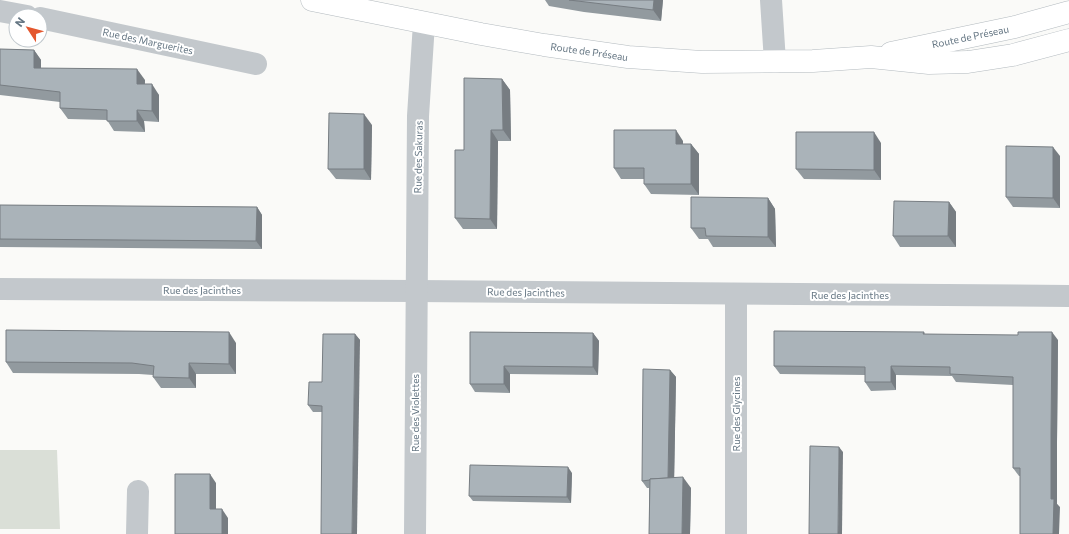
<svg xmlns="http://www.w3.org/2000/svg" width="1069" height="534" font-family="Commissioner,sans-serif">
  <style>
    .green { fill: #dadfd7 }
    .lines { fill: none; stroke-linecap: round; stroke-linejoin: round }
    .secondary-casing { stroke: #b3babf; stroke-width: 23 }
    .street { stroke: #c3c8cc; stroke-width: 22 }
    .secondary { stroke: #fff; stroke-width: 22 }
    .wall { fill: #929a9f }
    .shaded-wall { fill: #777d82 }
    .building { fill: #aab3b9; stroke: #777d82 }
    .labels { text-anchor: middle; stroke-width: 4; stroke-linejoin: round; paint-order: stroke }
    .street-label { font-size: 10px; fill: #657683; stroke: #fff }
  </style>
  <rect width="100%" height="100%" fill="#fafaf8"/>
  <path class="green" d="M0 450H57L60 529H0Z"/>
  <g class="lines">
    <defs>
      <g id="secondary">
        <path id="s1" d="M312 0 481 34 544 45 628 57 702 62 813 61 871 57 929 63 968 62 1013 55 1069 40"/>
        <path id="s2" d="M891 53 1015 27 1069 12"/>
      </g>
    </defs>
    <use href="#secondary" class="secondary-casing"/>
    <g class="street">
      <path d="M771 0 775 62"/>
      <path d="M0 11 27 16"/>
      <path d="M40 18 256 64"/>
      <path d="M0 289 416 291 1069 296"/>
      <path d="M137 534 138 491"/>
      <path d="M415 534 418 116 424 23"/>
      <path d="M736 534V294"/>
    </g>
    <use href="#secondary" class="secondary"/>
  </g>
  <g class="wall">
    <path d="M545 0H663L661 21 584 12 549 6Z"/>
    <path d="M0 49 34 50 41 60V68L145 80V84L159 95V122L144 121 145 132 114 131 107 120 68 119 60 108V102L0 95Z"/>
    <path d="M502 79 510 90 511 141H498L497 229H463L455 218 464 150Z"/>
    <path d="M372 125 371 180 336 179 328 169Z"/>
    <path d="M683 141V144H691L699 154V195L651 194 644 184V179H621L614 168Z"/>
    <path d="M881 143V180L804 179 796 169Z"/>
    <path d="M1060 156V208L1013 207 1006 197Z"/>
    <path d="M768 198 775 209 776 247H713L708 239H699L691 228Z"/>
    <path d="M949 202 956 212V247H900L893 236Z"/>
    <path d="M0 205 257 207 262 215V249L0 247Z"/>
    <path d="M470 332 593 333 599 341 598 375 510 374V393L475 392 470 384Z"/>
    <path d="M924 332 925 334 1058 340 1057 442V504L1060 507 1020 476H1019L1013 468V385L956 382 952 376 896 375V390L871 391 865 382V375L780 374 774 366Z"/>
    <path d="M355 334 360 340 322 412H313L308 405 322 382Z"/>
    <path d="M236 343V374H196V388H161L153 377V375L139 374 13 373 6 362Z"/>
    <path d="M670 370 676 377 674 478 691 488 690 534H649V488H647L642 481Z"/>
    <path d="M572 473 571 503 473 501 469 496Z"/>
  </g>
  <g class="shaded-wall">
    <path d="M654 0H663L661 21 653 10Z"/>
    <path d="M34 50 41 60V78L34 68Z"/>
    <path d="M137 69 145 80 144 95 137 84Z"/>
    <path d="M502 79 510 90 511 141 503 130Z"/>
    <path d="M152 84 159 95V122L152 111Z"/>
    <path d="M137 110 144 121 145 132 137 121Z"/>
    <path d="M364 114 372 125 371 180 364 169Z"/>
    <path d="M491 130 498 141 497 229 490 219Z"/>
    <path d="M676 130 683 141V154L676 144Z"/>
    <path d="M874 132 881 143V180L874 170Z"/>
    <path d="M691 144 699 154V195L691 184Z"/>
    <path d="M1053 147 1060 156V208L1053 198Z"/>
    <path d="M768 198 775 209 776 247 768 237Z"/>
    <path d="M949 202 956 212V247L948 236Z"/>
    <path d="M257 207 262 215V249L256 241Z"/>
    <path d="M229 332 236 343V374L229 364Z"/>
    <path d="M1052 332 1058 340 1057 442V504L1060 507 1059 534H1053L1051 499V434Z"/>
    <path d="M593 333 599 341 598 375 593 367Z"/>
    <path d="M355 334 360 340 357 534H352Z"/>
    <path d="M189 363 196 374V388L189 378Z"/>
    <path d="M504 366 510 374V393L504 384Z"/>
    <path d="M891 366 896 375V390L891 382Z"/>
    <path d="M670 370 676 377 674 488 668 480Z"/>
    <path d="M839 447 843 452 842 534H838Z"/>
    <path d="M568 467 572 473 571 503 567 497Z"/>
    <path d="M210 474 216 483V518L210 509Z"/>
    <path d="M683 477 691 488 690 534H682Z"/>
    <path d="M222 509 228 518V534H222Z"/>
  </g>
  <g class="building">
    <path d="M569 0H654L653 10Z"/>
    <path d="M0 49 34 50V68L137 69V84H152V111L137 110V121H107V110L60 108V92L0 85Z"/>
    <path d="M464 78 502 79 503 130H491L490 219 455 218V150H464Z"/>
    <path d="M329 113 364 114V169H328Z"/>
    <path d="M614 130H676V144H691V184H644V168H614Z"/>
    <path d="M796 132H874V170L796 169Z"/>
    <path d="M1006 146 1053 147V198L1006 197Z"/>
    <path d="M691 197 768 198V237L706 236 705 228H691Z"/>
    <path d="M894 201 949 202 948 236H893Z"/>
    <path d="M0 205 257 207 256 241 0 239Z"/>
    <path d="M6 330 229 332V364L189 363V378L153 377 154 366 132 363 6 362Z"/>
    <path d="M774 331 924 332 923 334 1018 335V332H1052L1051 434V499H1054L1053 534H1020V468H1013V377L950 374V367L891 366V382H865V367L774 366Z"/>
    <path d="M470 332 593 333V367L504 366V384H470Z"/>
    <path d="M323 334H355L352 534H321L322 406 308 405 309 382H322Z"/>
    <path d="M643 369 670 370 668 478 650 479V480L642 481Z"/>
    <path d="M810 446 839 447 838 534H809Z"/>
    <path d="M470 465 568 467 567 497 469 496Z"/>
    <path d="M175 474H210V509H222V534H175Z"/>
    <path d="M683 477 682 534H649L650 479Z"/>
  </g>
  <g class="labels">
    <g class="street-label">
      <text dy="4" stroke="none"><textPath href="#s2" startOffset="81">Route de Préseau</textPath></text>
      <text transform="translate(148 41) rotate(12)" y="4">Rue des Marguerites</text>
      <text dy="4" stroke="none"><textPath href="#s1" startOffset="282">Route de Préseau</textPath></text>
      <text transform="translate(418 157) rotate(-89)" y="4">Rue des Sakuras</text>
      <text x="202" y="294">Rue des Jacinthes</text>
      <text transform="translate(526 292) rotate(1)" y="4">Rue des Jacinthes</text>
      <text x="850" y="299">Rue des Jacinthes</text>
      <text transform="translate(415 413) rotate(-90)" y="4">Rue des Violettes</text>
      <text transform="translate(736 414) rotate(-90)" y="4">Rue des Glycines</text>
    </g>
  </g>
  <g transform="translate(28 28) rotate(306)"><circle r="19" fill="#ffffff" stroke="#c1c8cd"/>
  <path d="M0-3L7 15L0 10L-7 15Z" fill="#e4572e"/>
  <text y="-6" font-size="11" font-weight="bold" text-anchor="middle" fill="#657683">N</text>
  </g>
</svg>
